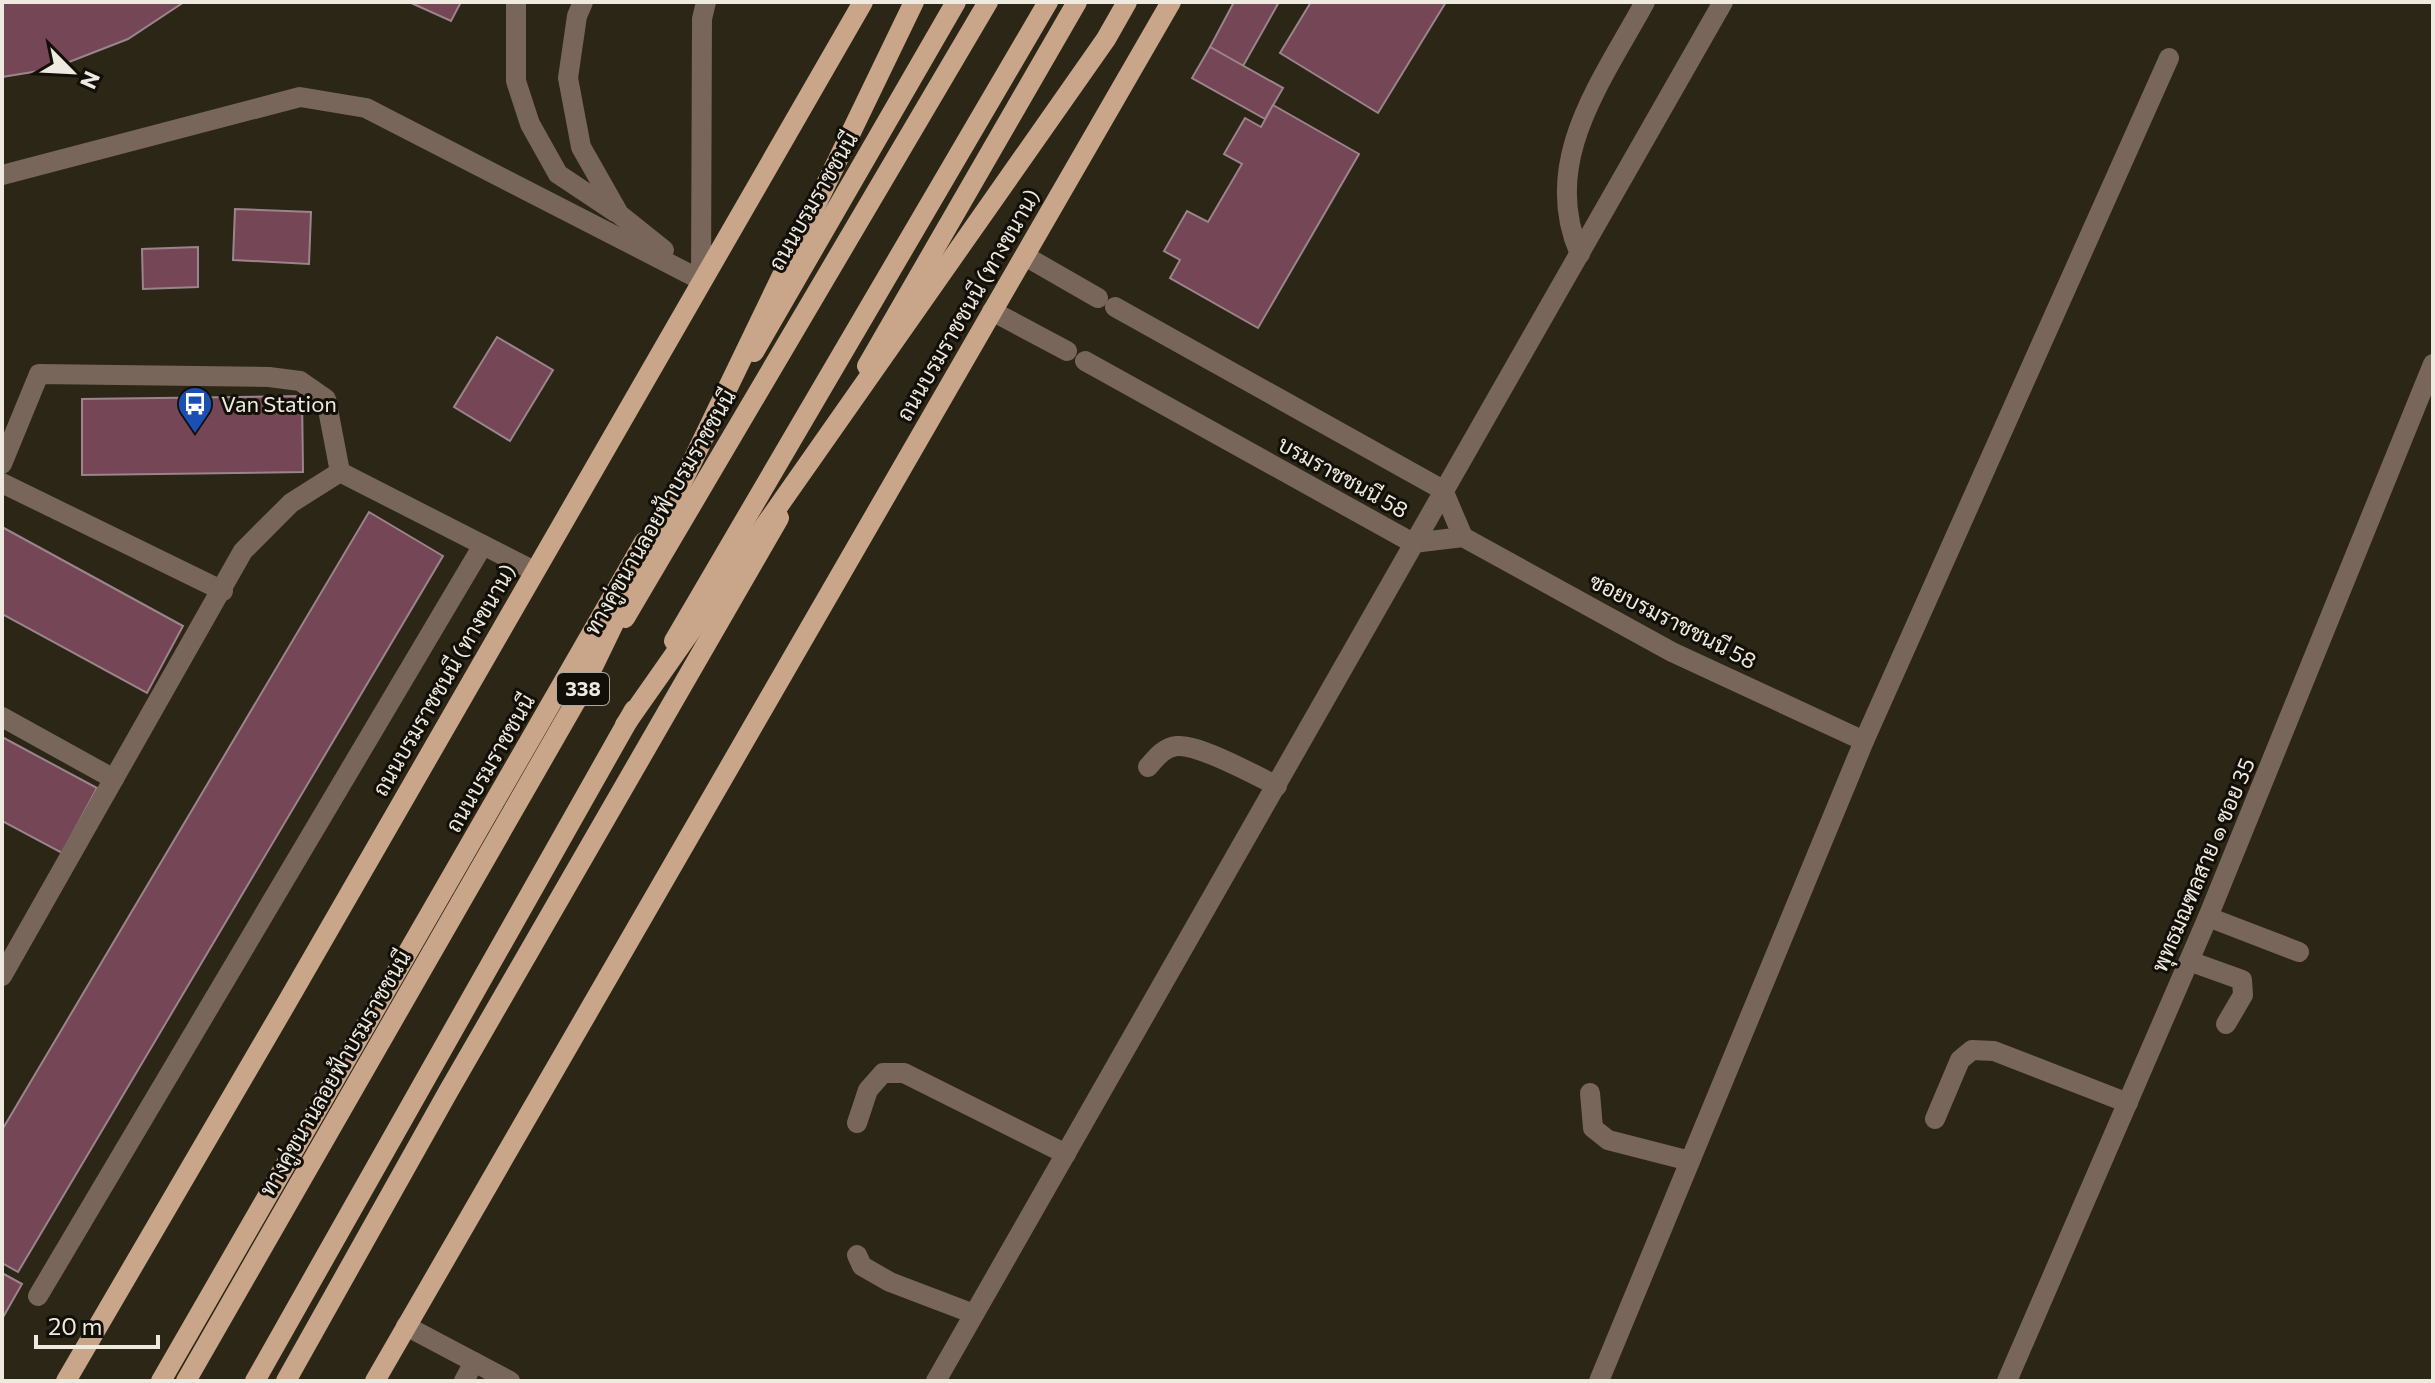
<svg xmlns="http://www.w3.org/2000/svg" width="2435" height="1383" font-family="Commissioner,Sarabun,sans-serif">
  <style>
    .building { fill: #754656; stroke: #9b848b; stroke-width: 2 }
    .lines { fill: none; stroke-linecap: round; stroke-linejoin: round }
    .minor { stroke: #776659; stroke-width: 20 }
    .major { stroke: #c9a58a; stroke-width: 20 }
    .major-bridge { stroke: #c9a58a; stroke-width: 20 }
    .labels { text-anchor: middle; stroke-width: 6; stroke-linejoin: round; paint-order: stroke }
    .shield { fill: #120f08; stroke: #aca89f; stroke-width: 2 }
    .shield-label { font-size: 20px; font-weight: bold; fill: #eeeae0 }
    .street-label { font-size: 22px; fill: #eeeae0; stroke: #120f08 }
    .poi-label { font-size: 22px; fill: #eeeae0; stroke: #120f08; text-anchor: start }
  </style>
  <rect width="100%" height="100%" fill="#2c2616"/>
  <g class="building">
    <path d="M2 2H184L128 39 51 69 2 77Z"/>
    <path d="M409 2H461L451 21Z"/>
    <path d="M1234 2H1279L1243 66 1210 47Z"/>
    <path d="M1311 2H1446L1378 113 1280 53Z"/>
    <path d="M1210 47 1283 88 1265 119 1192 78Z"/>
    <path d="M1273 105 1359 154 1258 328 1170 278 1180 260 1164 251 1187 211 1208 222 1242 164 1224 154 1245 118 1261 127Z"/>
    <path d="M235 209 311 212 309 264 233 260Z"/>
    <path d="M198 247V287L143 289 142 249Z"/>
    <path d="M497 337 553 370 510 441 454 407Z"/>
    <path d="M302 396 303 472 82 475V399Z"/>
    <path d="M369 512 443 556 18 1272 2 1263V1130Z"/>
    <path d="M2 527 183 626 147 693 2 614Z"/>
    <path d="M2 737 97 788 62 853 2 821Z"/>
    <path d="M2 1273 22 1284 2 1319Z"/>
  </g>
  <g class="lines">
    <g class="minor">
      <path d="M516 2V81L530 124 558 174 615 212"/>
      <path d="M583 2 577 16 568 78 581 147 619 214 664 250"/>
      <path d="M2 175 300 97 366 108 701 280"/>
      <path d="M1580 254C1539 162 1602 81 1645 2"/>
      <path d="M1025 256 1098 298"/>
      <path d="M701 280 702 19 706 2"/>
      <path d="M1115 307 1443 490 1463 537"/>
      <path d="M992 311 1067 351"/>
      <path d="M1085 361 1413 543 1463 537"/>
      <path d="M2 464 39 374 269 377 300 381 326 399 340 472"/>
      <path d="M340 472 534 571"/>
      <path d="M2 483 223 591"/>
      <path d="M1463 537 1672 652 1864 741"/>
      <path d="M2 717 114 779"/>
      <path d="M1148 767C1156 758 1164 747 1177 746 1199 744 1255 775 1277 786"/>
      <path d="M2208 917 2299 952"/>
      <path d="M2189 961 2242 980 2243 995 2226 1024"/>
      <path d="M2 976 243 551 291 503 340 472"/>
      <path d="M1590 1093 1593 1128 1608 1140 1690 1161"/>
      <path d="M1935 1119 1960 1060 1972 1050 1994 1051 2128 1103"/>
      <path d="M857 1123 868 1090 883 1073H904L1066 1154"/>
      <path d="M857 1255 862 1266 890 1282 974 1314"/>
      <path d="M38 1296 483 545"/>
      <path d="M406 1326 510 1381"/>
      <path d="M464 1381 474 1362"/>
      <path d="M936 1381 1723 2"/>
      <path d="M1599 1381 1864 741 2169 58"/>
      <path d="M2007 1381 2208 917 2433 364"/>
    </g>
    <g class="major">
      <path d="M754 352 956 2"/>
      <path d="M867 366 1077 2"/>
      <path d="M625 618 988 2"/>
      <path d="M674 641 1048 2"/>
      <path d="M66 1381 286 1004 863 2"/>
      <path d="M161 1381 644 542"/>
      <path d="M186 1381 584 687"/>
      <path d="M255 1381 634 710"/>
      <path d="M286 1381 448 1092 779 518"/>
      <path d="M375 1381 1171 2"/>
    </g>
    <g class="major-bridge">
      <path d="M577 700 914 2"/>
      <path d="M625 725 1106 39 1127 2"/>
    </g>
  </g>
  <defs>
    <symbol id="bus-pin" viewBox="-11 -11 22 30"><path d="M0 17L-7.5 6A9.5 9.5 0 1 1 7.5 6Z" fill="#1a4fb4" stroke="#120f08"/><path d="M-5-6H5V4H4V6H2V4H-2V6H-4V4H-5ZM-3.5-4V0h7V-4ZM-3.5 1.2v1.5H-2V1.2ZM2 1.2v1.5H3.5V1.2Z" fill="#fff"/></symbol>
  </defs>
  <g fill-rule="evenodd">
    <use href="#bus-pin" x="175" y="384" width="40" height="54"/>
  </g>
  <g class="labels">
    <rect class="shield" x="557" y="673" width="52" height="32" rx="6"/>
    <g class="shield-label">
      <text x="583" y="696">338</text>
    </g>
    <g class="street-label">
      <text transform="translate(813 201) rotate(-60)" y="8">ถนนบรมราชชนนี</text>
      <text transform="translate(968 305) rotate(-60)" y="8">ถนนบรมราชชนนี (ทางขนาน)</text>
      <text transform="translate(1343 477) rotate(29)" y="8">บรมราชชนนี 58</text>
      <text transform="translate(660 512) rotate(-60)" y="8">ทางคู่ขนานลอยฟ้าบรมราชชนนี</text>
      <text transform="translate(1673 621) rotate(27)" y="8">ซอยบรมราชชนนี 58</text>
      <text transform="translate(444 680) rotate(-60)" y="8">ถนนบรมราชชนนี (ทางขนาน)</text>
      <text transform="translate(490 763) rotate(-60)" y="8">ถนนบรมราชชนนี</text>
      <text transform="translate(2203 865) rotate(-67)" y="8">พุทธมณฑลสาย ๑ ซอย 35</text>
      <text transform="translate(335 1073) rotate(-60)" y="8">ทางคู่ขนานลอยฟ้าบรมราชชนนี</text>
    </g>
    <g class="poi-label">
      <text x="221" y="412">Van Station</text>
    </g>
  </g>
  <rect width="2435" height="1383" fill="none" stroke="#eeeae0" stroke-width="8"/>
  <g transform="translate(72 72) rotate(114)" stroke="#120f08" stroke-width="6" paint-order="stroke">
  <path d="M0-6L14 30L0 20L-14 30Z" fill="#eeeae0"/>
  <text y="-12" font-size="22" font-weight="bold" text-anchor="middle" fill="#eeeae0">N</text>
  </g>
  <path d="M36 1335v12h122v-12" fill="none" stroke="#eeeae0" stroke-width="4"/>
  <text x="48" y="1335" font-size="24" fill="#eeeae0" stroke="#120f08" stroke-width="6" paint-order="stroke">20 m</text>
</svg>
